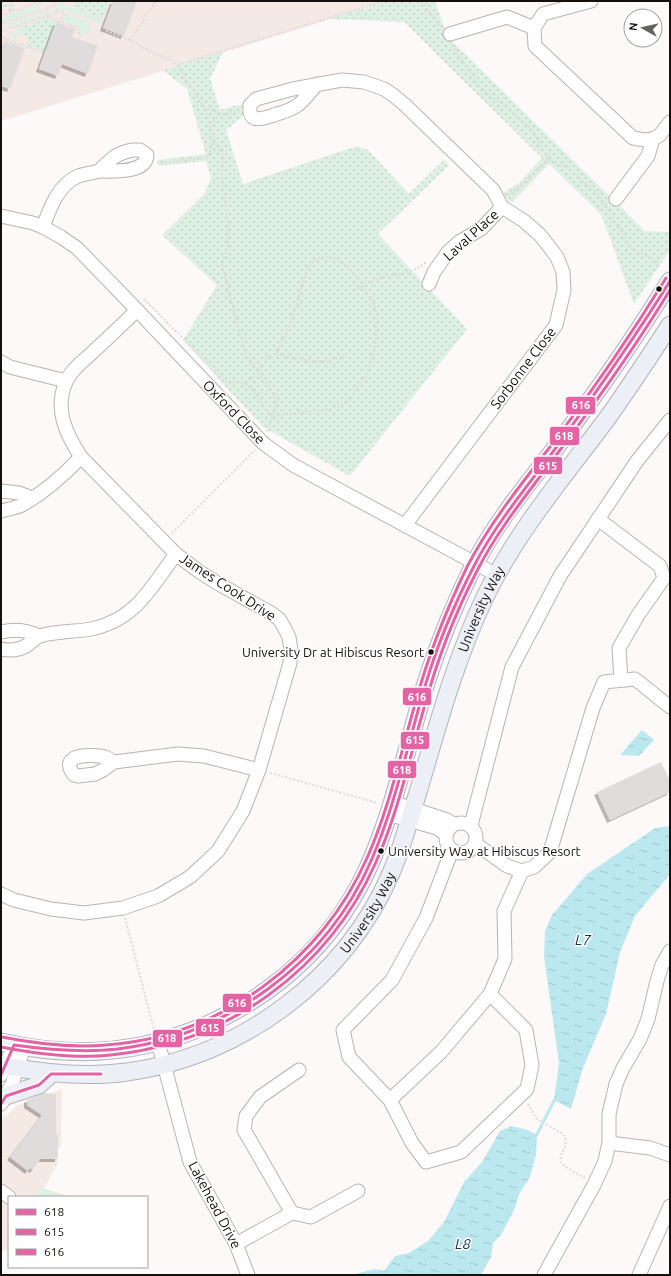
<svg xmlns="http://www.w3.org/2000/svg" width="671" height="1276" font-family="Ubuntu,sans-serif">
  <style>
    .built { fill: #f5e9e6 }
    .grass { fill: url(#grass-dots) }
    .garden { fill: #def0e3 }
    .water { fill: url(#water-ripples) }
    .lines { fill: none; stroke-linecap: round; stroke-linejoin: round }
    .stream { stroke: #bbe8ef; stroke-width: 3 }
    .building { fill: #e0dcdb; filter: url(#shadow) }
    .minor-casing { stroke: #b8b4b3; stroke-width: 15 }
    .major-casing { stroke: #b0b4bd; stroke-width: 19 }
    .path { stroke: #dcdbdb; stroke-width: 2; stroke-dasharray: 2 2; stroke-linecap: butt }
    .minor { stroke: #fffefe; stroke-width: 13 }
    .major { stroke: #eceff5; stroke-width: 17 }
    .bus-1-casing { stroke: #fff; stroke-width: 6 }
    .bus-2-casing { stroke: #fff; stroke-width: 6 }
    .bus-3-casing { stroke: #fff; stroke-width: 6 }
    .bus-1 { stroke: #e463a4; stroke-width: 3 }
    .bus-2 { stroke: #e463a4; stroke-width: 3 }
    .bus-3 { stroke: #e463a4; stroke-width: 3 }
    .bus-dot { fill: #14100e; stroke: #fff; stroke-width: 1.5 }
    .labels { text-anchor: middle; stroke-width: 3; stroke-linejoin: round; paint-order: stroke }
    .bus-label { font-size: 13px; fill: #14100e; stroke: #fff; text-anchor: end }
    .street-label { font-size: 14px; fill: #14100e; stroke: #fff }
    .water-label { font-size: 15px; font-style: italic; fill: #15363b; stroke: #fff }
    .line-badge { stroke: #fff; stroke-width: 1.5 }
    .badge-label { font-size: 11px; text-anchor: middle; font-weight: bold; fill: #fff }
  </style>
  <defs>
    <pattern id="grass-dots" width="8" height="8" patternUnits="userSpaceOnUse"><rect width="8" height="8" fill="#def0e3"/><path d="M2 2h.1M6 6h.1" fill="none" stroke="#becdc2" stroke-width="1.8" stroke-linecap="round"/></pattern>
    <pattern id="water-ripples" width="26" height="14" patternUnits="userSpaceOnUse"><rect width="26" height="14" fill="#bbe8ef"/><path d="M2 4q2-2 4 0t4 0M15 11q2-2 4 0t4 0" fill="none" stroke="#a0c6cc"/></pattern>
    <filter id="shadow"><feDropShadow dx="-3" dy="3" stdDeviation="0" flood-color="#0004"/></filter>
  </defs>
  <rect width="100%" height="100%" fill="#fcf9f8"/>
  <g class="built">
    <path d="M1 1H389L1 121Z"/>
    <path d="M62 1089 61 1147 57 1148V1165L39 1197H9V1249L1 1252V1122L16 1106Z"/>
  </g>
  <g class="grass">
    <path d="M2 1H8L12 10 7 12 9 5H8L5 8H1Z"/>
    <path d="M75 1H109L103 19 73 8Z"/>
    <path d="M389 1H435L443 24 452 41 645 231 670 232V250L634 304 601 214 549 164 512 203 502 194 519 183 542 158 404 22 330 19Z"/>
    <path d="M46 18 54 21 43 51 27 45 29 38 21 35 23 27Z"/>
    <path d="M223 52 210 79 220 110 237 105 244 106V115L226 130 243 184 357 146 368 150 409 194 444 160 449 165 378 234 467 329 350 476 263 427 183 340 217 285 162 235 205 193 211 178 206 161 159 166 158 160 206 154 187 89 163 70Z"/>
  </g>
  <g class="garden">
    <path d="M56 1H63L62 6H68L106 21 104 24 64 10H58Z"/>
    <path d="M38 5 39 9 1 23V18Z"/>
    <path d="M55 9V11L9 27 8 23Z"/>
    <path d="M65 14 91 23 88 33 82 36 77 26 63 20Z"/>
    <path d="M54 21 56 22 45 52 43 51Z"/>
    <path d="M23 27 21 35 18 34 15 40 11 39 13 30Z"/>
    <path d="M40 1187 70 1197H37Z"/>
  </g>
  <g class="water">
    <path d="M642 730 654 740 639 756 620 755Z"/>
    <path d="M670 826V874L635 916 620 952 606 1014 583 1068 571 1109 554 1100 559 1063 544 957 545 931 552 915 587 874 655 828Z"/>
    <path d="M511 1126 525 1129 537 1135 536 1155 530 1177 519 1194 515 1208 501 1235 493 1243 491 1257 481 1275H352L374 1269 384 1271 395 1256 409 1253 428 1241 444 1222 464 1182 482 1162 500 1131Z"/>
  </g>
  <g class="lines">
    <path class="stream" d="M535 1138 555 1099"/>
  </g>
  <g class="building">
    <path d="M113 1H137L124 36 103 28Z"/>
    <path d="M56 22 75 29 72 37 98 46 88 74 62 64 58 76 39 69Z"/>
    <path d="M4 41 25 48 10 89 1 86V50Z"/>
    <path d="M661 762 670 781V792L610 820 597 792Z"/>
    <path d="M44 1093 56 1094V1134H58V1159H40L33 1170 30 1168 28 1171 10 1157 42 1115 27 1105V1100Z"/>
  </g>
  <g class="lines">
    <defs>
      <g id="minor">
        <path d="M591 1 543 14 534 28 535 46 633 138 645 140 653 139"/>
        <path d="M450 34 507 17 534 28"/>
        <path d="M317 84C311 91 305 99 298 105 291 110 284 112 277 114 265 118 248 126 250 105L256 99 293 89 342 80 364 82 384 89 393 95 405 105 493 190 502 207 524 221 540 235 557 257 563 272 564 290 556 325 405 525"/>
        <path d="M133 150H140L147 155C146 174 112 171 99 171 111 159 116 153 133 150Z"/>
        <path d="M616 199 648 156 653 139 660 135 670 122"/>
        <path d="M1 216 33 223 43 227 61 237 77 248 137 310 263 443 293 465 497 575"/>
        <path d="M43 227C50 208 58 185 78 176 84 174 92 173 99 171"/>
        <path d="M429 284 434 272 448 252 459 242 481 229 502 207"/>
        <path d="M1 362 10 367 66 381"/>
        <path d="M1 491 19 493 32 498"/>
        <path d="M1 511C8 509 16 508 22 505 45 492 63 476 81 457"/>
        <path d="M598 519 660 566 664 578 638 615 619 648 621 680"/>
        <path d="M1 632C14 629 26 629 38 636"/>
        <path d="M1 649C11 651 22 650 30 643 33 641 36 637 40 636 56 631 75 632 91 629 136 620 151 587 176 554"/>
        <path d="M114 762C111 760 108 758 105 757 93 754 57 753 74 775L78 776 95 774 103 770 114 762 178 754 204 756 259 770"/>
        <path d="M392 802 447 820 453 824"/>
        <path d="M388 814 437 828 446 834"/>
        <circle cx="461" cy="838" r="15"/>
        <path d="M471 825 512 667 560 576 637 461 670 420"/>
        <path d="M476 844 507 866 522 871 534 867 550 852 593 708 604 682 635 679 670 707"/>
        <path d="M452 850 426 918 392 980 343 1030 349 1057 390 1100 412 1143 426 1162 461 1152 527 1089 532 1065 526 1030 490 994 505 959 504 911 522 871"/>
        <path d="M1 894 14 900 51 909 84 913 123 908 158 896 190 877 218 851 243 811 259 770 290 663 291 650 289 637 284 627 279 619 271 613 217 583 197 570 176 554 81 457C66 434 54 409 66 382 71 369 85 360 95 350 109 337 123 324 137 310"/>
        <path d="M158 1042 190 1162 236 1244 248 1275"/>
        <path d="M1 1075 14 1045"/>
        <path d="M390 1100 441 1052 490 994"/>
        <path d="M1 1104 12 1084 24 1047"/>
        <path d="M609 1143 650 1148 670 1155"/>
        <path d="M1 1191 9 1197"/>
        <path d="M292 1213 311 1217 358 1191"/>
        <path d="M236 1244 292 1213 244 1130 246 1116 260 1097 299 1070"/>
        <path d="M544 1275 594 1185 605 1161 609 1143V1114L616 1084 623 1068 640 1039 648 1019 657 981 662 965 670 951"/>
        <path d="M639 1275 670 1206"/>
      </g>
      <g id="major">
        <path d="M1 1042C73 1059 145 1054 213 1022 285 988 341 933 372 859 396 802 408 742 426 683 439 642 455 603 474 565 496 522 528 484 557 446 597 392 635 338 670 281"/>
        <path id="s1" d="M1 1065C42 1073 85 1078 127 1072 240 1057 346 979 391 873 403 846 410 817 419 789 438 724 456 658 485 597 517 531 565 475 609 416 630 386 650 356 670 325"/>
        <path d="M6 1096 39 1085 51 1074"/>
      </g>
    </defs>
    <use href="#minor" class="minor-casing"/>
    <use href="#major" class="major-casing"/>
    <g class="path">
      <path d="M10 1 14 11"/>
      <path d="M53 1 58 13"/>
      <path d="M117 1 106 31 130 40 155 54 172 60 177 65"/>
      <path d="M422 1 440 28"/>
      <path d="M1 16 41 1"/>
      <path d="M47 17 76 27 80 36 71 63"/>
      <path d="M1 24 55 6"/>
      <path d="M1 31 62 11 64 12 47 54 1 37"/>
      <path d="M130 40 156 1"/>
      <path d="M452 45 479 86 519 118 533 131 548 159 552 162 565 166 599 195 632 249 658 262"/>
      <path d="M1 56 7 39H6"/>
      <path d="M204 107 221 114 239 112"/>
      <path d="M210 129 214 121 221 114"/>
      <path d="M157 162 161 163 205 158 209 155 214 140"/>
      <path d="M508 195 519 186 548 159"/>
      <path d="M354 291C364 284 377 279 388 276 403 273 414 273 426 262"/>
      <path d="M144 299 227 383C233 385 240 381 246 385 258 392 262 408 273 416 284 415 293 414 303 412 316 410 330 411 342 405 350 401 355 391 360 384 372 367 377 349 376 328 376 323 377 317 376 312 370 292 336 239 312 263 305 270 299 298 296 309 290 324 283 339 276 353L269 357 246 384"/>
      <path d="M276 353C291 359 316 363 332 360 340 358 346 355 352 350"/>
      <path d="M267 432 273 416 276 401 272 390 257 372 246 354 237 324 222 264 228 245V225L222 175 224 158 209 130 208 118 204 107 177 65 384 1"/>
      <path d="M172 533 255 450"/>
      <path d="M270 773 378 803"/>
      <path d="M125 918 154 1030"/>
      <path d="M528 1104 537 1119 563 1134C571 1146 558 1153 561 1162 563 1167 580 1175 585 1178"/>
      <path d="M1 1121 6 1114"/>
    </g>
    <use href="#minor" class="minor"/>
    <use href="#major" class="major"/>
    <defs>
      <g id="bus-1">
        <path d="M1 1075 14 1045C49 1050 83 1053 118 1049 228 1035 327 963 371 861 396 804 408 742 426 683 438 643 455 603 474 566 496 523 527 487 555 449 595 394 634 339 670 281"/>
        <path d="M1 1104 6 1096 39 1085 51 1074H101"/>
      </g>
      <path id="bus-2" d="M1 1047C37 1054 74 1059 111 1055 228 1043 329 969 376 862 398 813 409 760 424 708 437 660 455 613 478 569 501 524 534 486 563 446 601 395 637 344 670 290"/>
      <path id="bus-3" d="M2 1037C37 1044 71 1048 106 1045 220 1037 322 961 367 858 389 809 400 756 415 704 428 656 446 610 468 565 491 521 523 482 553 443 593 390 631 335 666 278"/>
    </defs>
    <use href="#bus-1" class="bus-1-casing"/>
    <use href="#bus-2" class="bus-2-casing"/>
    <use href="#bus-3" class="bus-3-casing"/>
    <use href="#bus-1" class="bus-1"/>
    <use href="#bus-2" class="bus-2"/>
    <use href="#bus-3" class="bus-3"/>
  </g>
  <g class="bus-dot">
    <circle cx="659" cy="289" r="3.5"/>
    <circle cx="431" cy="652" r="3.5"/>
    <circle cx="381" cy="851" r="3.5"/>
  </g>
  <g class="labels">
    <g class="bus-label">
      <text x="424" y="657">University Dr at Hibiscus Resort</text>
      <text x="388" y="856" text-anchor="start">University Way at Hibiscus Resort</text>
    </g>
    <g class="street-label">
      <text transform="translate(471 235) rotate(-42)" y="5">Laval Place</text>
      <text transform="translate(523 368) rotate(-53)" y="5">Sorbonne Close</text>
      <text transform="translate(234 412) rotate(46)" y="5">Oxford Close</text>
      <text transform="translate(228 587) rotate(33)" y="5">James Cook Drive</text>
      <text dy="5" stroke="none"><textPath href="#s1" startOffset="751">University Way</textPath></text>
      <text dy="5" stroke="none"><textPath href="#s1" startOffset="426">University Way</textPath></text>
      <text transform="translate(215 1205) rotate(62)" y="5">Lakehead Drive</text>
    </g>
    <g class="water-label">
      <text x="583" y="945">L7</text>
      <text x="463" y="1249">L8</text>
    </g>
  </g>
  <g class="line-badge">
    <rect x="565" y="396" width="31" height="19" rx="4" fill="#e463a4"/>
    <rect x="549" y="426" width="31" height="20" rx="4" fill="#e463a4"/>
    <rect x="533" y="456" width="30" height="19" rx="4" fill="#e463a4"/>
    <rect x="402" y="687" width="30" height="19" rx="4" fill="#e463a4"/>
    <rect x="400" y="731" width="30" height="19" rx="4" fill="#e463a4"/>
    <rect x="387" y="760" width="30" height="19" rx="4" fill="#e463a4"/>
    <rect x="222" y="993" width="30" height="20" rx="4" fill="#e463a4"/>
    <rect x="195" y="1018" width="30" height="19" rx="4" fill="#e463a4"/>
    <rect x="152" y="1029" width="31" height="19" rx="4" fill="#e463a4"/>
  </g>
  <g class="badge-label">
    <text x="581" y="409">616</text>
    <text x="564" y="440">618</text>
    <text x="548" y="470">615</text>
    <text x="417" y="701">616</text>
    <text x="415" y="744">615</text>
    <text x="402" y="774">618</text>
    <text x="237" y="1007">616</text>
    <text x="210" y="1032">615</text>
    <text x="167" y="1042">618</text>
  </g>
  <rect width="671" height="1276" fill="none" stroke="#14100e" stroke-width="4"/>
  <rect x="8" y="1196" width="140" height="72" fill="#ffffff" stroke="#a19f9f"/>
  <rect x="16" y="1209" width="20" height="6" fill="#e463a4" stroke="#a19f9f"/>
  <text x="44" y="1216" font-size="12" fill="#14100e">618</text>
  <rect x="16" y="1229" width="20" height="6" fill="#e463a4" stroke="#a19f9f"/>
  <text x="44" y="1236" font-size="12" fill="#14100e">615</text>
  <rect x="16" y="1249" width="20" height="6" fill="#e463a4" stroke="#a19f9f"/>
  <text x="44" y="1256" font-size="12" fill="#14100e">616</text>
  <g transform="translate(643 28) rotate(278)"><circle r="19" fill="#ffffff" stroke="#a19f9f"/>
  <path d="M0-3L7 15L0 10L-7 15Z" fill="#656260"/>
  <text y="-6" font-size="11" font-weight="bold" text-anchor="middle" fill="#14100e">N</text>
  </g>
</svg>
